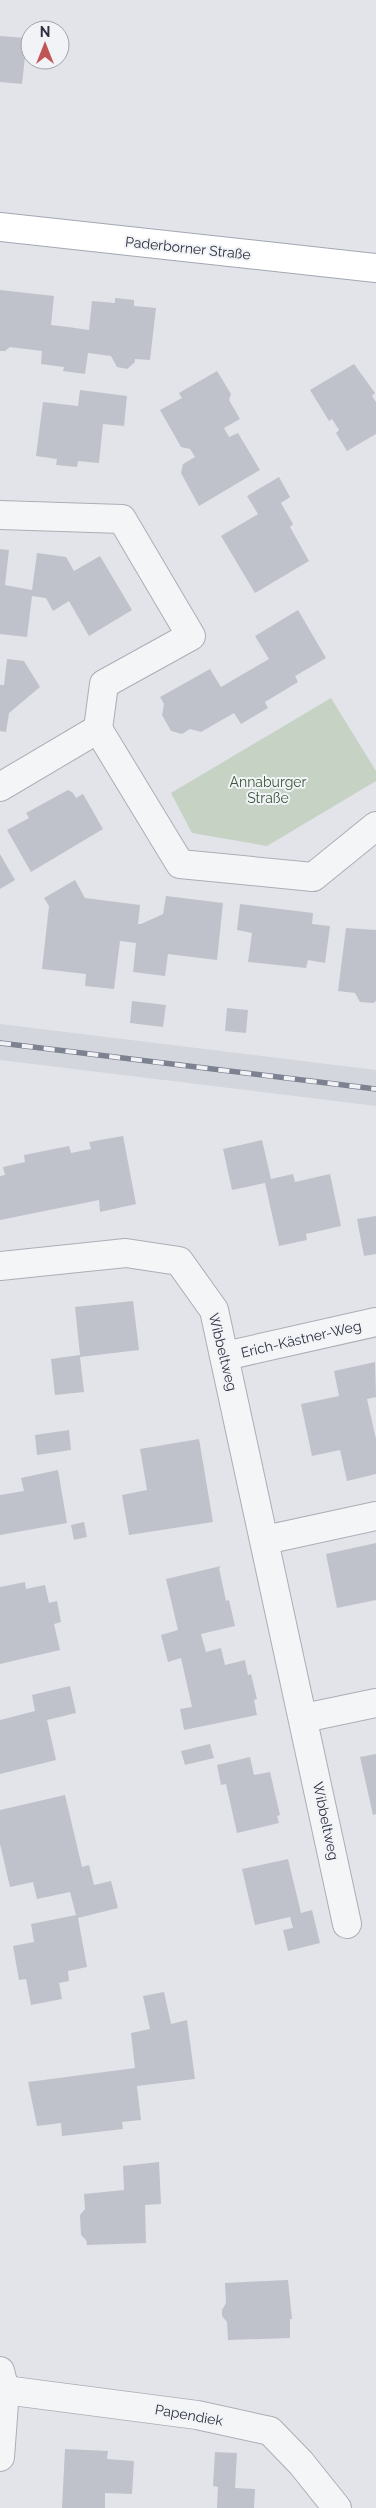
<svg xmlns="http://www.w3.org/2000/svg" width="376" height="2508" font-family="Raleway,sans-serif">
  <style>
    .built { fill: #d4d6dd }
    .green { fill: #c5d2c4 }
    .building { fill: #c0c2cb }
    .lines { fill: none; stroke-linecap: round; stroke-linejoin: round }
    .minor-casing { stroke: #abaeb6; stroke-width: 30 }
    .major-casing { stroke: #a2a7b3; stroke-width: 30 }
    .minor { stroke: #f4f5f7; stroke-width: 28 }
    .major { stroke: #fff; stroke-width: 28 }
    .rail-casing { stroke: #7d8291; stroke-width: 5.5 }
    .rail { stroke: #f1f3f6; stroke-width: 4; stroke-dasharray: 11; stroke-linecap: butt }
    .labels { text-anchor: middle; stroke-width: 4; stroke-linejoin: round; paint-order: stroke }
    .street-label { font-size: 14px; fill: #2c303f; stroke: #f1f3f6 }
    .park-label { font-size: 14px; fill: #3c593b; stroke: #f1f3f6 }
  </style>
  <rect width="100%" height="100%" fill="#e2e4e9"/>
  <path class="built" d="M0 1024 376 1070V1106L0 1060Z"/>
  <path class="green" d="M331 698 376 771V781L267 846 192 833 171 793Z"/>
  <g class="building">
    <path d="M0 36 27 38 22 84 0 82Z"/>
    <path d="M0 290 54 296 51 325 68 327 89 330 92 301 115 303V298L134 300V306L156 308 150 360 135 359V362L127 369 117 367 111 356 88 353 85 374 63 371 64 367 41 364 42 351 10 347 5 351H0Z"/>
    <path d="M354 364 375 393 372 396 376 402V434L347 451 336 433 339 430 332 419 329 421 310 390Z"/>
    <path d="M217 371 231 394 229 400 240 419 224 428 229 437 238 433 260 470 199 506 181 473 183 464 195 457 190 449 181 447 160 410 182 398 179 393Z"/>
    <path d="M80 390 127 396 124 426 103 424 99 463 78 461 77 467 56 465 57 459 36 456 43 402 78 406Z"/>
    <path d="M279 477 290 497 281 503 293 524 290 527 309 561 255 593 221 536 258 514 247 496Z"/>
    <path d="M0 549 9 550 5 585 32 590 37 553 66 557 74 571 100 556 132 610 89 636 69 601 53 611 46 598 32 596 27 637 0 634Z"/>
    <path d="M298 610 326 658 295 676 298 682 265 702 268 708 241 724 234 713 201 732 190 729 182 734 171 731 162 715 164 704 160 697 210 669 221 687 269 659 255 636Z"/>
    <path d="M7 659 24 661 40 687 9 713 6 732 0 731V685H4Z"/>
    <path d="M68 790 73 793 76 798 83 794 103 829 31 872 7 830 29 818 26 813Z"/>
    <path d="M0 854 15 880 0 889Z"/>
    <path d="M75 880 85 898 140 905 138 924H141L163 914 166 896 223 903 217 960 168 954 165 976 133 972 136 943 120 941 114 989 85 986 86 974 42 969 49 906 44 898Z"/>
    <path d="M240 904 313 913 312 924 330 926 325 963 308 960 306 968 248 962 252 933 237 930Z"/>
    <path d="M346 928 376 930V1001L373 1003 360 1002 355 993 338 991Z"/>
    <path d="M132 1001 166 1005 163 1027 130 1023Z"/>
    <path d="M227 1008 248 1010 246 1033 225 1031Z"/>
    <path d="M123 1136 136 1204 100 1212 99 1200 0 1220V1176L5 1175 3 1167 25 1162 24 1155 69 1146 71 1153 91 1149 89 1142Z"/>
    <path d="M262 1140 271 1179 293 1174 295 1182 330 1174 341 1226 306 1234 307 1240 279 1246 265 1183 232 1190 223 1149Z"/>
    <path d="M376 1216V1254L364 1256 357 1219Z"/>
    <path d="M133 1301 139 1350 80 1357 84 1392 55 1395 51 1359 80 1355 75 1307Z"/>
    <path d="M375 1362 376 1397 367 1399 376 1439V1474L347 1481 340 1450 312 1456 301 1404 339 1396 334 1371Z"/>
    <path d="M69 1430 71 1450 37 1455 35 1435Z"/>
    <path d="M199 1439 213 1522 129 1535 122 1495 147 1490 140 1449Z"/>
    <path d="M58 1470 67 1523 0 1535V1495L24 1491 21 1478Z"/>
    <path d="M84 1522 87 1537 74 1540 71 1525Z"/>
    <path d="M376 1543V1600L337 1608 326 1554Z"/>
    <path d="M221 1566 219 1568 226 1601 229 1600 235 1626 201 1634 206 1652 221 1648 225 1665 245 1660 248 1675 251 1674 257 1699 254 1700 257 1715 184 1730 180 1709 192 1707 181 1658 168 1662 161 1635 178 1630 166 1579Z"/>
    <path d="M25 1582 26 1589 45 1585 49 1603 57 1601 61 1622 54 1624 60 1650 0 1664V1587Z"/>
    <path d="M70 1686 76 1713 47 1720 56 1760 0 1774V1720L35 1711 32 1695Z"/>
    <path d="M210 1744 214 1758 185 1765 181 1751Z"/>
    <path d="M376 1754V1814L373 1815 360 1757Z"/>
    <path d="M250 1757 254 1775 270 1772 280 1815 277 1816 279 1823 237 1833 226 1784 221 1785 217 1765Z"/>
    <path d="M65 1795 82 1867 89 1865 94 1885 111 1881 118 1908 78 1918 87 1967 68 1971 69 1981 59 1983 62 1999 31 2005 26 1979 19 1980 13 1946 34 1942 31 1924 76 1915 70 1892 37 1899 33 1882 10 1887 0 1844V1810Z"/>
    <path d="M288 1859 301 1913 312 1910 320 1943 288 1951 283 1930 293 1928 290 1917 255 1925 242 1869Z"/>
    <path d="M164 1992 171 2024 187 2020 195 2079 137 2086 141 2120 122 2122 123 2129 62 2136 61 2123 37 2126 28 2082 135 2068 131 2033 150 2029 143 1996Z"/>
    <path d="M159 2162 161 2204 145 2205 146 2243 87 2245 86 2240 81 2235 80 2215 85 2209 84 2194 124 2190 123 2166Z"/>
    <path d="M288 2280 292 2319H290V2338L228 2340 227 2322 222 2316V2310L226 2303 225 2283Z"/>
    <path d="M65 2449 108 2451 107 2459 134 2461 132 2494 105 2493V2508H62Z"/>
    <path d="M215 2452 237 2453 235 2488 255 2489 254 2508H217L218 2487 213 2486Z"/>
  </g>
  <g class="lines">
    <defs>
      <g id="minor">
        <path d="M0 515 122 519 191 636 104 684 98 729 0 787"/>
        <path d="M98 729 180 864 313 877 376 826"/>
        <path d="M0 1266 126 1253 179 1261 214 1310 347 1924"/>
        <path d="M225 1356 376 1322"/>
        <path d="M265 1540 376 1516"/>
        <path d="M304 1718 376 1703"/>
        <path d="M0 2371 5 2390 0 2457"/>
        <path d="M5 2390 197 2415 270 2431 301 2463 337 2508"/>
      </g>
      <path id="major" d="M0 227 376 268"/>
    </defs>
    <use href="#minor" class="minor-casing"/>
    <use href="#major" class="major-casing"/>
    <use href="#minor" class="minor"/>
    <use href="#major" class="major"/>
    <defs>
      <path id="rail" d="M0 1043 376 1089"/>
    </defs>
    <use href="#rail" class="rail-casing"/>
    <use href="#rail" class="rail"/>
  </g>
  <g class="labels">
    <g class="street-label">
      <text transform="translate(188 248) rotate(6)" y="5">Paderborner Straße</text>
      <text transform="translate(301 1339) rotate(-13)" y="5">Erich-Kästner-Weg</text>
      <text transform="translate(223 1352) rotate(76)" y="5">Wibbeltweg</text>
      <text transform="translate(326 1821) rotate(78)" y="5">Wibbeltweg</text>
      <text transform="translate(189 2415) rotate(10)" y="5">Papendiek</text>
    </g>
    <g class="park-label">
      <text x="268" y="787">Annaburger<tspan x="268" dy="16">Straße</tspan></text>
    </g>
  </g>
  <g transform="translate(45 45)"><circle r="24" fill="#f1f3f6" stroke="#a2a5ad"/>
  <path d="M0-4L9 19L0 12L-9 19Z" fill="#c05555"/>
  <text y="-8" font-size="14" font-weight="bold" text-anchor="middle" fill="#2c303f">N</text>
  </g>
</svg>
